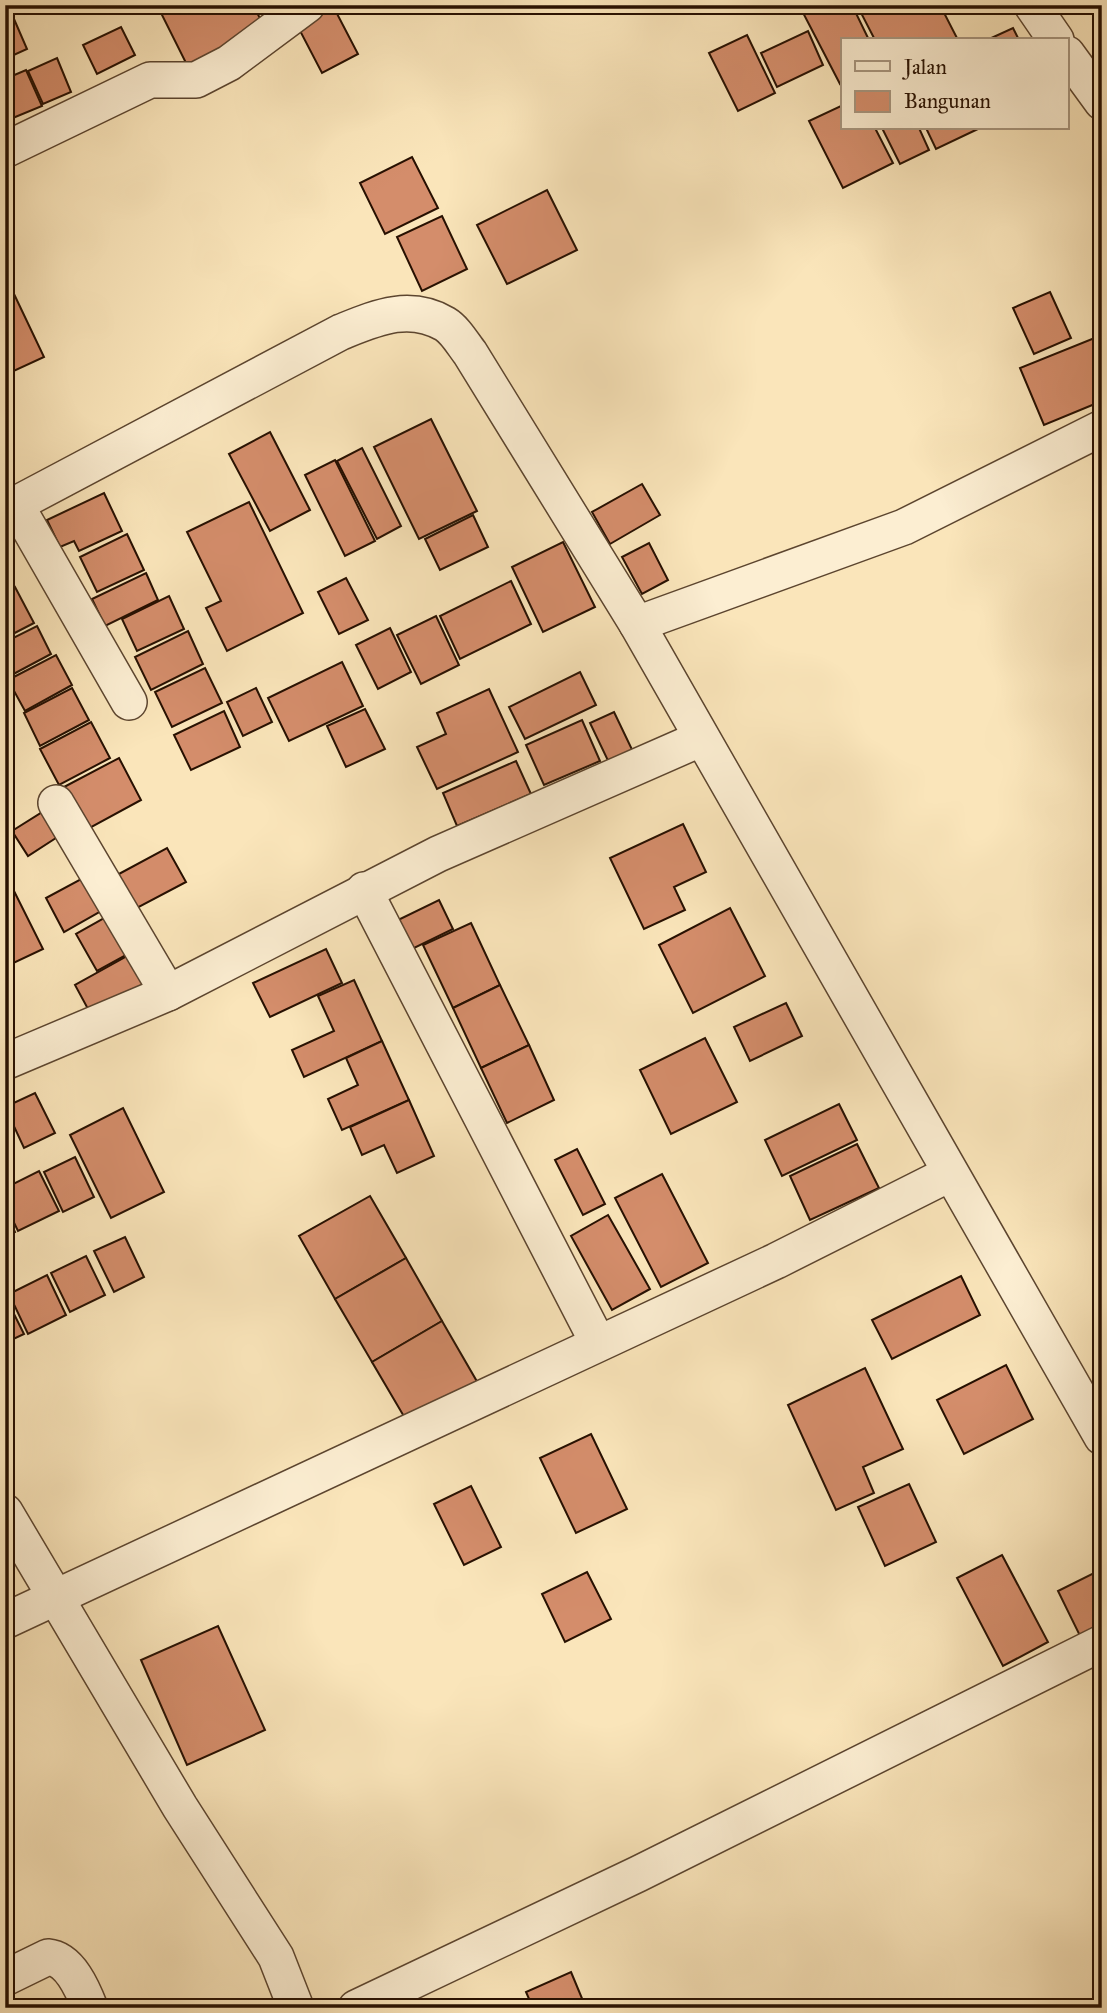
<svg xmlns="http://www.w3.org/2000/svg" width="1107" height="2013" font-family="'IM FELL Great Primer',serif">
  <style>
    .building { fill: #d48d6b; stroke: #271001; stroke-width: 2 }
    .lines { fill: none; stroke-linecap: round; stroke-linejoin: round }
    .minor-casing { stroke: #5c452f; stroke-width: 38 }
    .minor { stroke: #fceed2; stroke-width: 35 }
  </style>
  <rect width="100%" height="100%" fill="#fae5ba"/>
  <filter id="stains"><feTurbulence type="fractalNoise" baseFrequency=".00286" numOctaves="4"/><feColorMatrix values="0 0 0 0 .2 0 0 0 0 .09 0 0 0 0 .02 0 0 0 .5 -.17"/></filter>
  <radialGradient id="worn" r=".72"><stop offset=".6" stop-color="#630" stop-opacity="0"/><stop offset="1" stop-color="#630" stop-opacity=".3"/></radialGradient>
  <g class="building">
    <path d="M166 5H253L265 28 188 67 159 9Z"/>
    <path d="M799 5H852L869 40H843V82L840 84Z"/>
    <path d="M866 5H940L958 40H875L859 9Z"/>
    <path d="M333 6 358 54 322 73 297 25Z"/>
    <path d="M14 19 27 49 5 59V23Z"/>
    <path d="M121 27 135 55 97 74 83 45Z"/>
    <path d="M1013 28 1019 40H987Z"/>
    <path d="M808 31 823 65 777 87 761 53Z"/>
    <path d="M747 35 775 93 738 111 709 53Z"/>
    <path d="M57 58 71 92 43 104 28 71Z"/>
    <path d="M26 70 42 106 8 120 5 79Z"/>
    <path d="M843 105V128H875L893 163 843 188 809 121Z"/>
    <path d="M882 128H919L929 150 900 164Z"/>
    <path d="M926 128H980L936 149Z"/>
    <path d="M412 157 438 208 385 234 360 183Z"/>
    <path d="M547 190 577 250 507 284 477 225Z"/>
    <path d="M442 216 467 269 422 291 397 237Z"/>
    <path d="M1050 292 1071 338 1034 354 1013 308Z"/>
    <path d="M14 294 44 357 5 375V298Z"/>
    <path d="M1102 335V401L1044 425 1020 368Z"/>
    <path d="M431 419 477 511 419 539 374 447Z"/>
    <path d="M270 432 310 510 270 531 229 454Z"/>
    <path d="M362 448 401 526 377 539 337 461Z"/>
    <path d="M335 460 375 541 345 556 305 475Z"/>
    <path d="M642 484 660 515 610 544 592 512Z"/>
    <path d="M104 493 122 531 79 551 74 541 60 547 47 520Z"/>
    <path d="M249 502 303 613 227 651 206 608 221 601 187 532Z"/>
    <path d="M473 515 488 547 440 570 425 539Z"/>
    <path d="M127 534 144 570 97 592 80 557Z"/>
    <path d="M563 542 595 607 543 632 512 567Z"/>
    <path d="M649 543 668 580 642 594 622 557Z"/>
    <path d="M146 573 158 600 105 626 92 599Z"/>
    <path d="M346 578 368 620 339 634 318 592Z"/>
    <path d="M511 581 531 624 460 659 440 616Z"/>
    <path d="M15 587 34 623 5 638V593Z"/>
    <path d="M169 596 184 629 137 651 122 619Z"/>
    <path d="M436 616 459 665 421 684 397 635Z"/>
    <path d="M37 626 51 654 6 678 5 642Z"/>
    <path d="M390 628 411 672 378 689 356 645Z"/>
    <path d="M188 631 203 664 151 690 135 657Z"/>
    <path d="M56 655 72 685 25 711 8 680Z"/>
    <path d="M342 662 363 706 289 741 268 698Z"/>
    <path d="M205 668 222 703 172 727 155 692Z"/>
    <path d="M580 672 596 705 525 739 509 707Z"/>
    <path d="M72 688 89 720 40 746 24 713Z"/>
    <path d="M256 688 272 722 243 736 227 702Z"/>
    <path d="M489 689 518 752 437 789 417 747 446 734 437 713Z"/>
    <path d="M365 709 385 749 346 767 327 726Z"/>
    <path d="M224 711 240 747 191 770 174 735Z"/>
    <path d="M614 712 637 760 613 771 590 723Z"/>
    <path d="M582 720 600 761 544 785 526 745Z"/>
    <path d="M91 722 110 758 59 785 40 749Z"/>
    <path d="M119 758 141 800 86 830 64 787Z"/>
    <path d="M516 761 531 794 457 826 443 793Z"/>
    <path d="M44 811 59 836 28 856 12 831Z"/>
    <path d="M683 824 706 872 674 887 685 910 644 929 610 858Z"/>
    <path d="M167 848 186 882 135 909 117 875Z"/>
    <path d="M5 873 43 949 5 967Z"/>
    <path d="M83 878 101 911 64 932 46 898Z"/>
    <path d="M439 900 453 929 410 950 396 921Z"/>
    <path d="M730 908 765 976 693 1013 659 945Z"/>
    <path d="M108 916 128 954 97 971 76 934Z"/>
    <path d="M471 923 500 985 453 1008 423 945Z"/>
    <path d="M326 949 342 983 270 1017 253 983Z"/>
    <path d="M129 955 148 990 94 1020 75 985Z"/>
    <path d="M354 980 382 1041 304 1077 292 1050 334 1031 318 996Z"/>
    <path d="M500 985 529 1045 481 1068 453 1008Z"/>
    <path d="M786 1003 802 1036 750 1061 734 1027Z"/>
    <path d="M705 1038 737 1102 671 1134 640 1070Z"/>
    <path d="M382 1041 409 1100 342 1130 328 1099 358 1085 346 1058Z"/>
    <path d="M529 1045 554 1100 507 1123 481 1068Z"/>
    <path d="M35 1093 55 1133 24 1148 5 1107Z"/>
    <path d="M409 1100 434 1156 397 1173 384 1145 362 1155 350 1127Z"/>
    <path d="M839 1104 857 1140 782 1176 765 1140Z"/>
    <path d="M123 1108 164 1192 111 1218 70 1135Z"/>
    <path d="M857 1144 879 1188 810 1220 790 1176Z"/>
    <path d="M577 1149 605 1204 583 1215 555 1160Z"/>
    <path d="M75 1157 94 1197 63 1212 44 1172Z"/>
    <path d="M39 1171 59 1211 18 1231 5 1204V1188Z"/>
    <path d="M662 1174 708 1263 661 1287 615 1198Z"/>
    <path d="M370 1196 406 1258 335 1299 299 1236Z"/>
    <path d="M5 1212 15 1232 5 1237Z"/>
    <path d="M608 1215 650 1289 612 1310 571 1236Z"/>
    <path d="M125 1237 144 1277 114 1292 94 1251Z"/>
    <path d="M86 1256 105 1295 70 1312 51 1273Z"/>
    <path d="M406 1258 442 1321 372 1362 335 1299Z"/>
    <path d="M47 1275 66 1315 28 1334 9 1294Z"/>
    <path d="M961 1276 980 1315 892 1359 872 1320Z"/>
    <path d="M5 1296 24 1334 5 1343Z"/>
    <path d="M442 1321 479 1385 409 1425 372 1362Z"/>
    <path d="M1006 1365 1033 1419 964 1454 937 1400Z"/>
    <path d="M865 1368 903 1449 863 1467 874 1493 836 1510 788 1405Z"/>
    <path d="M591 1434 627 1509 576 1533 540 1458Z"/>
    <path d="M909 1484 936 1542 885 1566 858 1507Z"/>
    <path d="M471 1486 501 1547 464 1565 434 1504Z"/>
    <path d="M1002 1555 1048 1642 1003 1666 957 1578Z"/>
    <path d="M1102 1569V1638L1085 1646 1058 1591Z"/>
    <path d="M587 1572 611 1619 565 1642 542 1594Z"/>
    <path d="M218 1626 265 1730 187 1765 141 1660Z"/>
    <path d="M571 1972 586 2008H533L526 1992Z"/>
  </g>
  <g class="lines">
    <defs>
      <g id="minor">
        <path d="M1032 5 1056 40"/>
        <path d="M1067 54 1102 102"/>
        <path d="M5 150 150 80H196L229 63 307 5"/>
        <path d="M16 505 129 702"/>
        <path d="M5 510 341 332C376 318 409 303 445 324 455 330 463 344 470 353L637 624 1102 1437"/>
        <path d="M637 624 904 527 1102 428"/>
        <path d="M56 803 168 993"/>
        <path d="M364 890 598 1343"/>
        <path d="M5 1062 168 993 438 854 700 739"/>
        <path d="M5 1512 180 1807 276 1957 296 2008"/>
        <path d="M5 1621 776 1261 949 1174"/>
        <path d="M5 1978 48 1957C70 1959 83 1990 90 2008"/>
        <path d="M356 2008 638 1874 1102 1643"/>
      </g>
    </defs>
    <use href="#minor" class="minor-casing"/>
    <use href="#minor" class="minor"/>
  </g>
  <rect width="1107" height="2013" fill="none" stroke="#fae5ba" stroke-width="28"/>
  <rect x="7" y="7" width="1093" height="1999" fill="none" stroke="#271001" stroke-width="3.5"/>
  <rect x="14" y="14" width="1079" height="1985" fill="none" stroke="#271001" stroke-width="2"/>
  <rect x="841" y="38" width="228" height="91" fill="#fceed2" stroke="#a7957e" stroke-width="2"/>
  <rect x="855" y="61" width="35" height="10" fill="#fceed2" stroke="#a7957e" stroke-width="2"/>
  <text x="904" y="74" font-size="21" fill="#271001">Jalan</text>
  <rect x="855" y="91" width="35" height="21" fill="#d48d6b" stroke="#a7957e" stroke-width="2"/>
  <text x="904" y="108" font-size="21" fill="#271001">Bangunan</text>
  <rect width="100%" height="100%" filter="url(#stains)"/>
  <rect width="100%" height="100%" fill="url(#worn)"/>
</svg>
